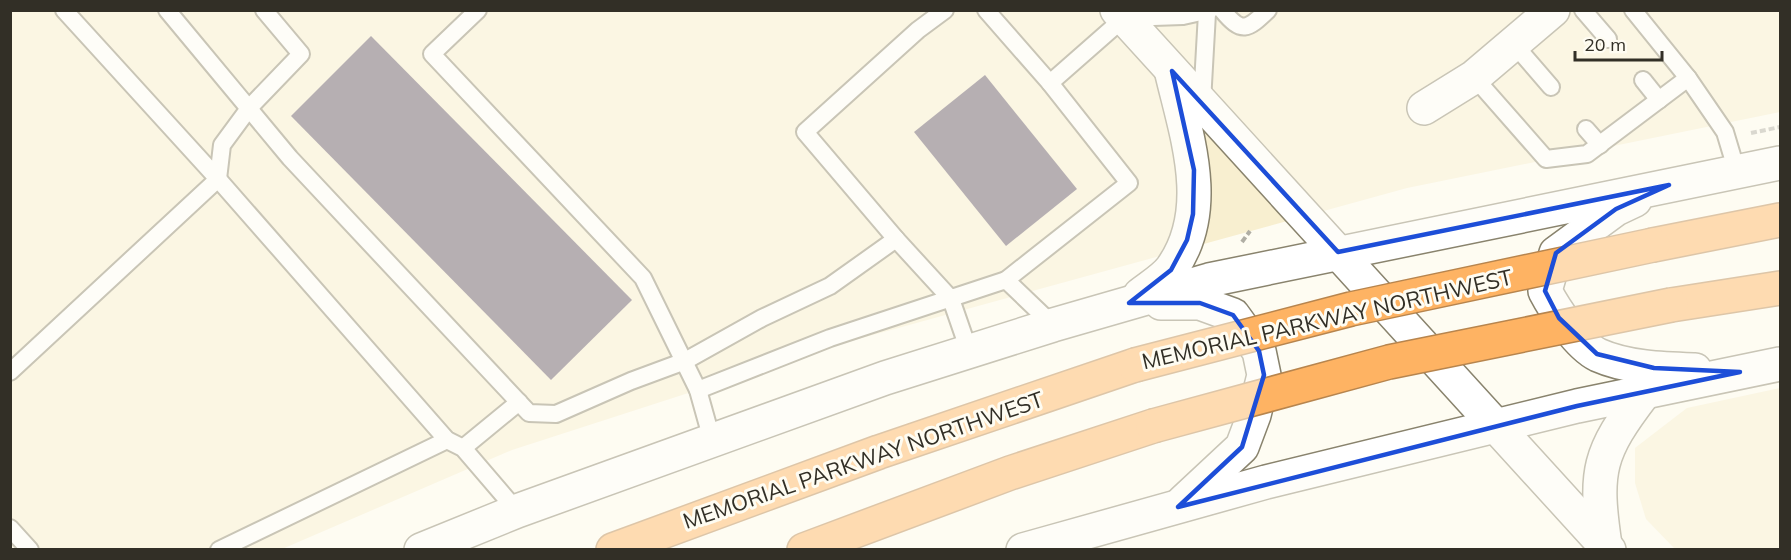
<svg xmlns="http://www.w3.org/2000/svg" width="1791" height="560" font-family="Mulish,sans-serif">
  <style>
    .built { fill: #f8efd0 }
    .building { fill: #605264 }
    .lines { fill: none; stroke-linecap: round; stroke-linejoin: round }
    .lane-casing { stroke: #89836d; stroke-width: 20 }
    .street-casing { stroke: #89836d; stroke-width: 36 }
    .secondary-casing { stroke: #89836d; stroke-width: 36 }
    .highway-casing { stroke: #b7854e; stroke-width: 36 }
    .path { stroke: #b0aea4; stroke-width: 4; stroke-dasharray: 6 3; stroke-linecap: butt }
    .lane { stroke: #fff; stroke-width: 16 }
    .street { stroke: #fff; stroke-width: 33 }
    .secondary { stroke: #fff; stroke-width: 33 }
    .highway { stroke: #feb363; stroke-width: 33 }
    .highway-bridge-casing { stroke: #b7854e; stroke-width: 36; stroke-linecap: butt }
    .highway-bridge { stroke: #feb363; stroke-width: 33 }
    .marked { fill: none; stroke: #1d4ed8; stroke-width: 4.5; stroke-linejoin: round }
    .labels { text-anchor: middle; stroke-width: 6; stroke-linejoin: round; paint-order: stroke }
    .street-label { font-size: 22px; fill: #322f26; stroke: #fefcf2 }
  </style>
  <rect width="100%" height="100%" fill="#fefcf2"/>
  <g class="built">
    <path d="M10 11H1780V112L1407 188 840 344 512 450 282 549H11Z"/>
    <path d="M1780 388V549H1675L1646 519 1635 483V448L1687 408Z"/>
  </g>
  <g class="building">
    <path d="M371 36 632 300 551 380 291 116Z"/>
    <path d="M985 75 1077 189 1006 246 914 132Z"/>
  </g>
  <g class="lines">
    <defs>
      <g id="lane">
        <path d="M64 10 218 179 447 440 463 448 517 511"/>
        <path d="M167 10 290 158 529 413 556 414 631 381 685 361 762 318 830 286 896 239"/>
        <path d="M478 10 432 54 643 278 698 390 712 440"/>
        <path d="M945 10 918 30 805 132 896 239 951 299 969 351"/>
        <path d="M986 10 1050 83 1124 18 1183 16 1210 10"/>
        <path d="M1222 10C1242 34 1247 30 1268 10"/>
        <path d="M1583 10 1608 39"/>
        <path d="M1633 10 1688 78 1725 132 1737 172"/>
        <path d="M1513 43 1551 87"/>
        <path d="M1474 77 1546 159 1587 154 1688 78"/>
        <path d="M1643 80 1659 100"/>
        <path d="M1202 102 1207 13"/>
        <path d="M1586 129 1600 145"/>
        <path d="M1006 280 1129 183 1050 83"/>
        <path d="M10 372 218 179 222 145 250 107 301 54 264 10"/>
        <path d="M698 390 830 338 1006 280 1053 325"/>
        <path d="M463 448 519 402"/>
        <path d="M10 528 30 550"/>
        <path d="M219 550 447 440"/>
      </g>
      <path id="street" d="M1424 108 1474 77 1553 10"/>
      <g id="secondary">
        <path d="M1117 10 1609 550"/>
        <path d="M1635 200 1616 209 1556 253 1545 291C1555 310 1578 345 1598 355 1627 368 1664 369 1695 370"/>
        <path d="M1140 295C1150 287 1165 278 1172 268 1213 210 1187 137 1172 74"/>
        <path d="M1161 303H1200L1233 315 1259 351 1264 375 1254 415 1242 447 1183 502"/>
        <path d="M1605 545C1594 471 1598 453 1644 393"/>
        <path d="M421 550 517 511 885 378 1053 325 1209 280 1780 163"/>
        <path d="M1023 550 1266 482 1577 406 1780 364"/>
      </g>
      <g id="highway">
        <path d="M1653 245 1780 220"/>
        <path d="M1671 305 1780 288"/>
        <path d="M613 550 879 452 1135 365"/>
        <path d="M804 550 1010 473 1153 426"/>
      </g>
    </defs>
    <use href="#lane" class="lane-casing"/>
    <use href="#street" class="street-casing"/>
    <use href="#secondary" class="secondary-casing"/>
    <use href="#highway" class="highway-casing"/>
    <g class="path">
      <path d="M1751 133 1780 127"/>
      <path d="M1242 242 1250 231"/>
    </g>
    <use href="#lane" class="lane"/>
    <use href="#street" class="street"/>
    <use href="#secondary" class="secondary"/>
    <use href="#highway" class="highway"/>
    <defs>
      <g id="highway-bridge">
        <path d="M1135 365 1351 309 1653 245"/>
        <path d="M1153 426 1389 362 1671 305"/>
      </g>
    </defs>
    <use href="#highway-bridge" class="highway-bridge-casing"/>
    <use href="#highway-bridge" class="highway-bridge"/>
  </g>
  <path d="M0 0H1791V560H0ZM1172 71 1338 252 1669 185 1616 209 1556 253 1545 291 1559 318 1597 354 1654 368 1740 372 1577 406 1178 507 1242 447 1264 375 1259 351 1233 315 1200 303H1129L1171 270 1187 240 1193 214 1194 170Z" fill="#fefcf2" fill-opacity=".55" fill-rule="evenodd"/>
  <path class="marked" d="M1172 71 1338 252 1669 185 1616 209 1556 253 1545 291 1559 318 1597 354 1654 368 1740 372 1577 406 1178 507 1242 447 1264 375 1259 351 1233 315 1200 303H1129L1171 270 1187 240 1193 214 1194 170Z"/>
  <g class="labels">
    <g class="street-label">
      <text transform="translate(1327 319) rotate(-13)" y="8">MEMORIAL PARKWAY NORTHWEST</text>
      <text transform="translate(863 460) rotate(-19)" y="8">MEMORIAL PARKWAY NORTHWEST</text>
    </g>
  </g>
  <rect width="1791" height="560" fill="none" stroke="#322f26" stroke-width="24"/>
  <path d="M1575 51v9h87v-9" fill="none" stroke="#322f26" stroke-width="3"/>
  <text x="1584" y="51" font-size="18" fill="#322f26" stroke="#fefcf2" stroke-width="4.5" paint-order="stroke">20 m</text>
</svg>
